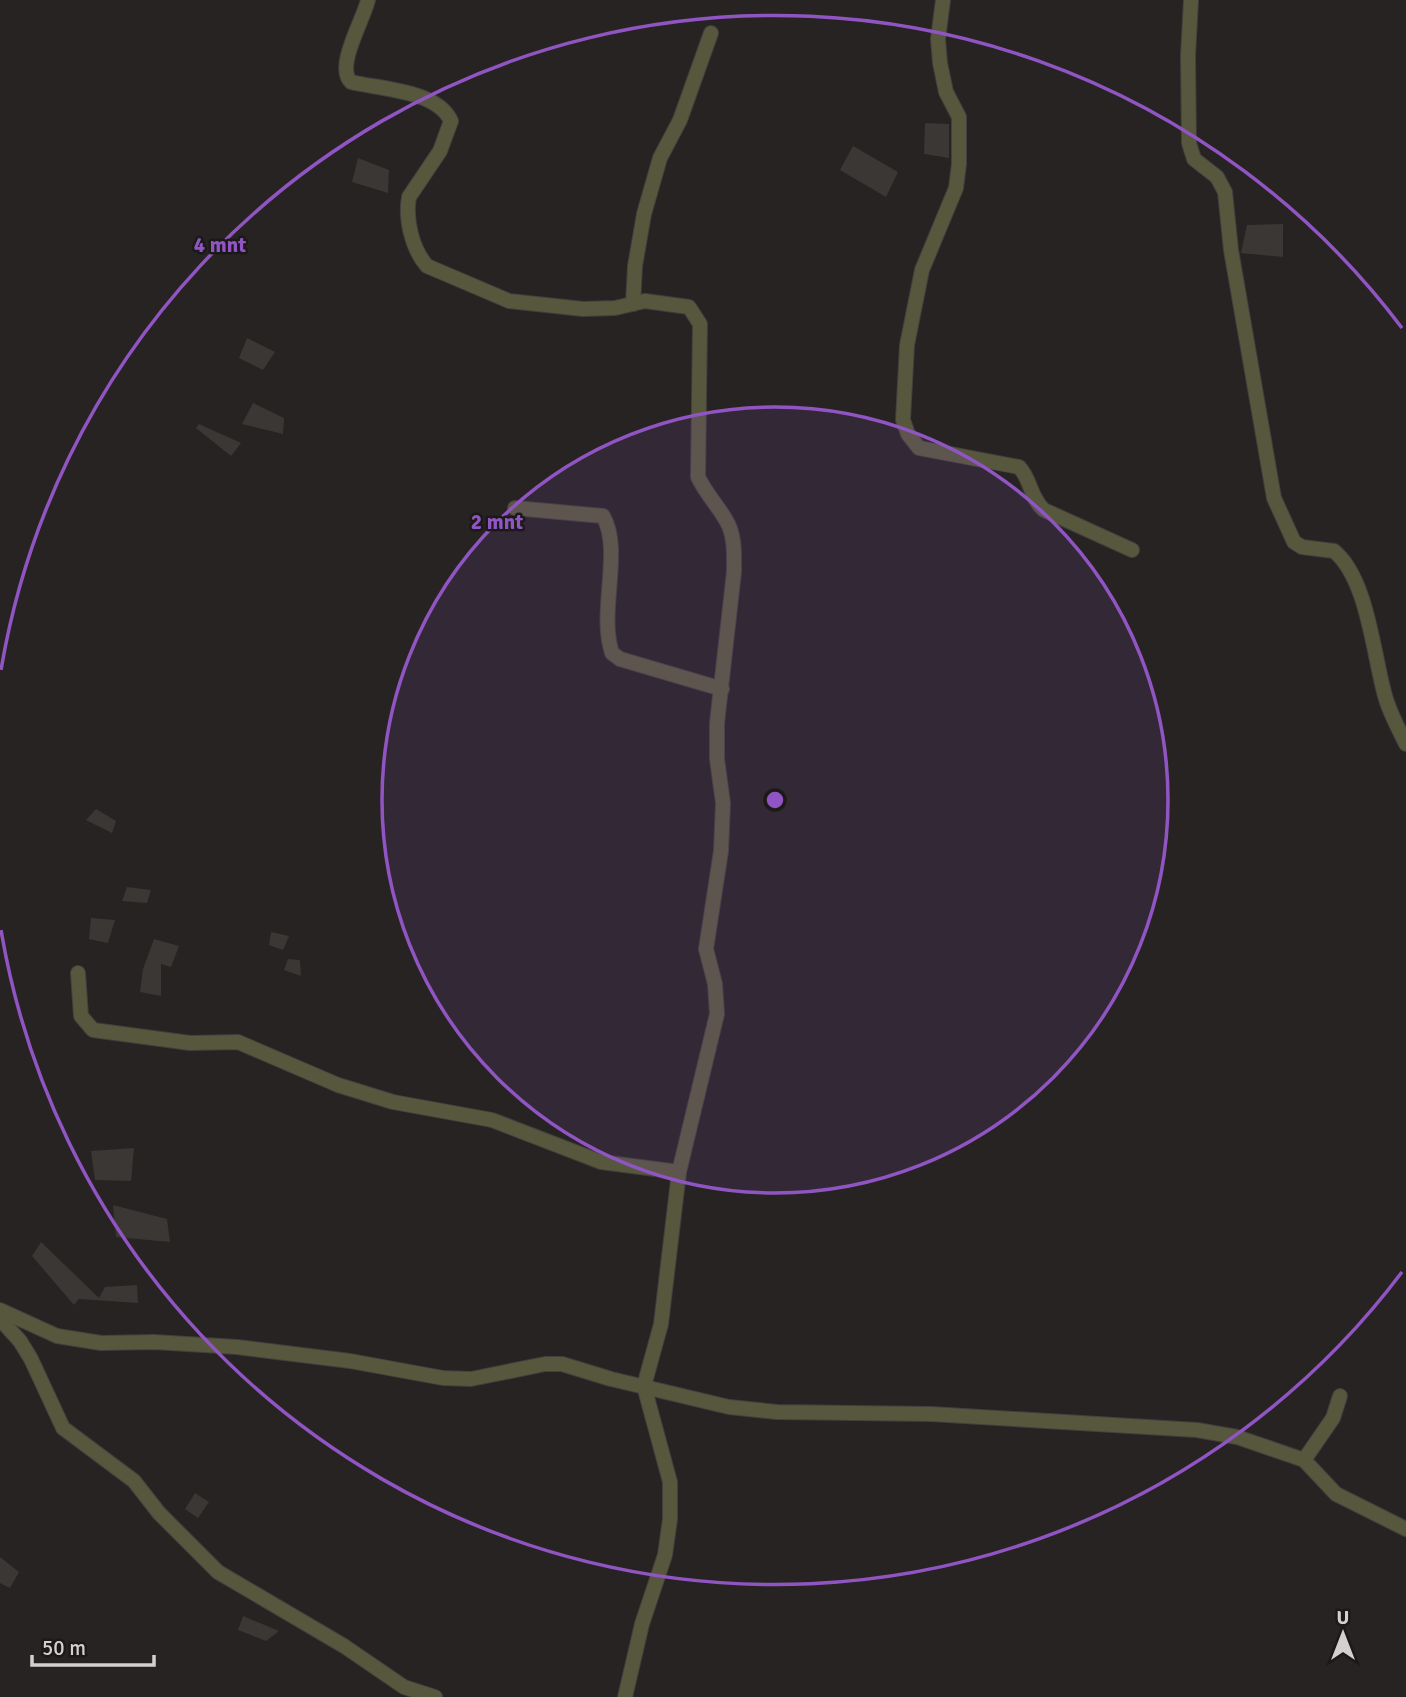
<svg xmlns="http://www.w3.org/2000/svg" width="1406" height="1697" font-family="Signika,sans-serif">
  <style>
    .building { fill: #3a3735 }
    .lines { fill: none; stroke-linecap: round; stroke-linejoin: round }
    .minor-casing { stroke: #423f3e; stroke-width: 16 }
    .minor { stroke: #57573e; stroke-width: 14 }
    .ring { fill: none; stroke: #9155c3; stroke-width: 3.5 }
    .centre { fill: #9155c3; stroke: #1c1a18; stroke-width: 3.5 }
    .ring-label { font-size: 21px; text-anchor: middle; font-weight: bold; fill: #9155c3; stroke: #1c1a18; stroke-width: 5; stroke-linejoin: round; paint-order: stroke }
  </style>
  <rect width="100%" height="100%" fill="#262322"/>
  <g class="building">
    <path d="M925 123 949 124V158L924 154Z"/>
    <path d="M853 146 898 172 886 197 840 170Z"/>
    <path d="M358 158 389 170 388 193 352 182Z"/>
    <path d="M1283 224V257L1241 253 1247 225Z"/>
    <path d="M247 338 275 352 263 370 239 358Z"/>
    <path d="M253 403 284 418 283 434 242 424Z"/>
    <path d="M199 424 241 443 231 456 196 428Z"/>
    <path d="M96 809 116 821 112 833 86 820Z"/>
    <path d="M127 887 151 890 147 903 122 901Z"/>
    <path d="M91 918 115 920 108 943 89 939Z"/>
    <path d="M271 932 289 936 283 950 269 945Z"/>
    <path d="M154 939 179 946 171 967 161 964V996L140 992 143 969Z"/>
    <path d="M288 959 300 960 301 976 284 970Z"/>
    <path d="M134 1148 131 1181 95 1180 91 1151Z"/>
    <path d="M113 1205 167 1219 170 1242 116 1237Z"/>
    <path d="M41 1242 99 1298 105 1287 137 1285 138 1303 79 1299 74 1305 32 1256Z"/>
    <path d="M195 1493 209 1502 198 1518 185 1509Z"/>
    <path d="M0 1557 19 1572 10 1588 0 1583Z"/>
    <path d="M243 1616 279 1631 266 1641 238 1630Z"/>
  </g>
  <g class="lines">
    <defs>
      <g id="minor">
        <path d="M368 0C363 21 335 67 351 82 379 89 437 90 451 121L440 151 409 197C405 219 412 249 427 266L509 301 583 309 615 308 645 301 689 307 700 324 698 477C707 496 722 510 729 526 735 540 734 557 734 572L717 723V759L723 803 721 851 706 949 715 984 717 1014 679 1172 661 1324 644 1386 670 1482V1519L665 1555 642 1624 625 1697"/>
        <path d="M943 0 938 39 940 63 946 92 959 117V164L956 188 922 270 907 345 903 420 908 434 919 448 1019 467C1031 479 1030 498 1044 510L1132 550"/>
        <path d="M1191 0 1188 56 1189 143 1194 159 1217 177 1225 192 1231 250 1274 498 1294 542 1302 547 1334 551C1366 577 1373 649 1383 688 1387 707 1397 726 1406 744"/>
        <path d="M633 304 635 266 644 214 660 158 680 120 711 33"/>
        <path d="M515 508 603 516C623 550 598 612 612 653L620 659 722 689"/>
        <path d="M78 973 81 1016 93 1030 190 1043 238 1042 338 1085 393 1102 492 1120 601 1162 679 1172"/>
        <path d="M0 1310 57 1336 101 1343 154 1342 237 1347 350 1361 443 1378 471 1379 545 1364H562L611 1379 729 1407 777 1412 931 1414 1197 1430 1237 1437 1304 1460 1336 1494 1406 1529"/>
        <path d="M0 1319 20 1341 31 1359 63 1428 134 1481 159 1513 218 1572 344 1646 404 1687 435 1697"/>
        <path d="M1304 1460 1333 1418 1340 1396"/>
      </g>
    </defs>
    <use href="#minor" class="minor-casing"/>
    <use href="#minor" class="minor"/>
  </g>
  <circle cx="775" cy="800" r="393" fill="#9155c3" fill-opacity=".12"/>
  <g class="ring">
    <circle cx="775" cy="800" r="393"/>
    <path d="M1402 1272A785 785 0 0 1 1 930M1 670A785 785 0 0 1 1402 328"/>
  </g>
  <circle cx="775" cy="800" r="10" class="centre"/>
  <g class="ring-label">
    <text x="220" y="252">4 mnt</text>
    <text x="497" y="529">2 mnt</text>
  </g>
  <g transform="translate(1343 1634)" stroke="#1c1a18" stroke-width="5" paint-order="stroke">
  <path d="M0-5L12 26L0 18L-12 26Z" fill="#d3d1d0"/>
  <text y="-10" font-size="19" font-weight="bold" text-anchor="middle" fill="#d3d1d0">U</text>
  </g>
  <path d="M32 1655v10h122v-10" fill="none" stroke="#d3d1d0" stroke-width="3.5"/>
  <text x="42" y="1655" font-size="21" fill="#d3d1d0" stroke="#1c1a18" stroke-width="5" paint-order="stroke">50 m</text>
</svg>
